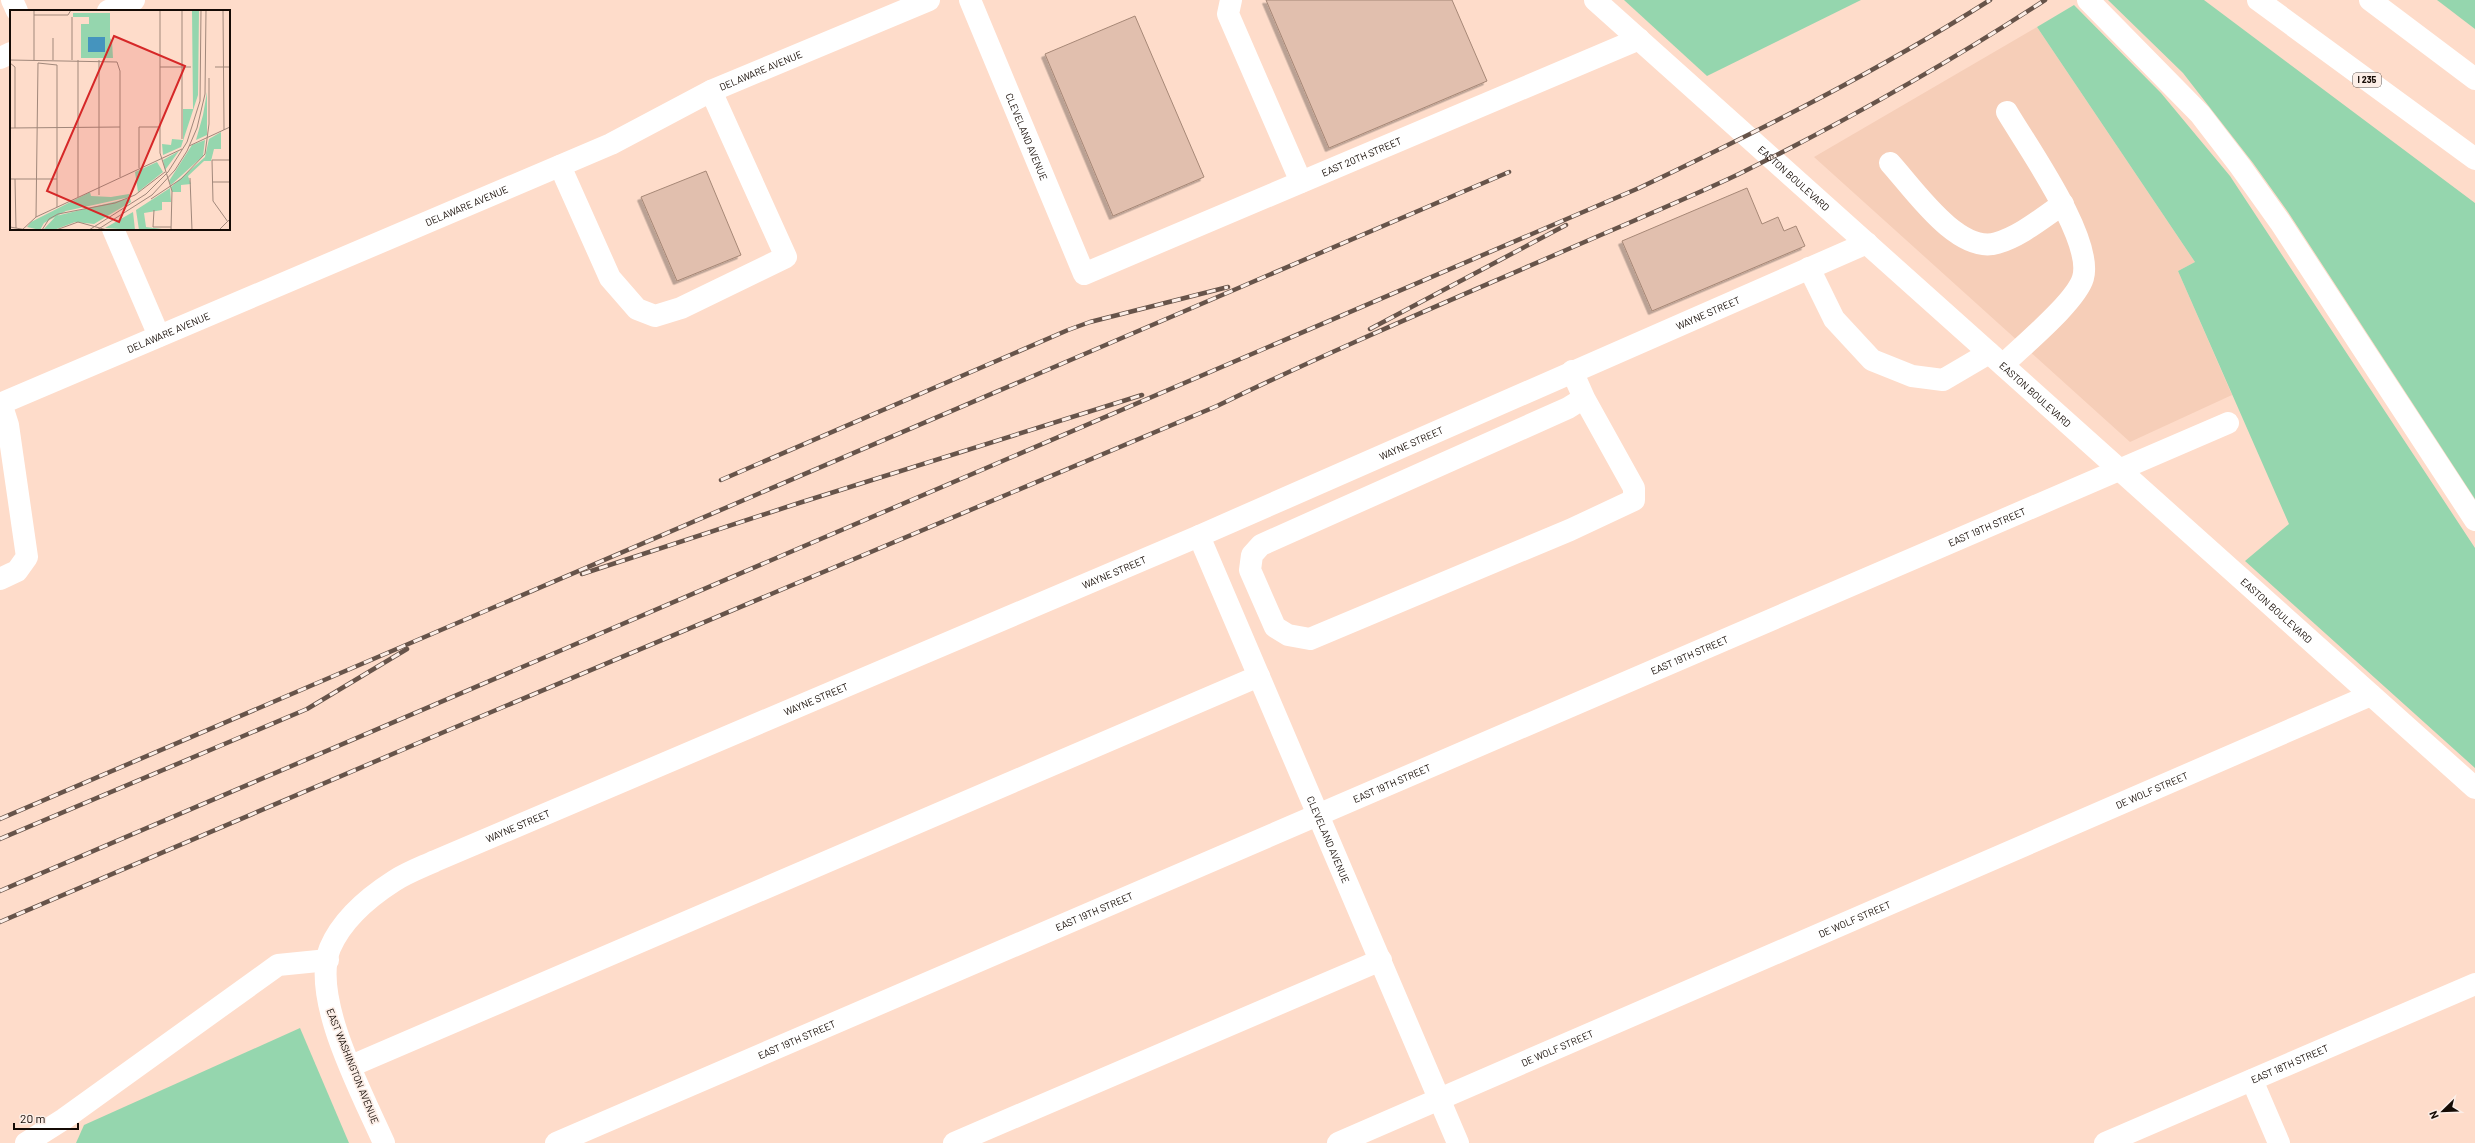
<svg xmlns="http://www.w3.org/2000/svg" width="2475" height="1143" font-family="Barlow,sans-serif">
  <style>
    .built { fill: #f6ceb8 }
    .green { fill: #95d6ae }
    .building { fill: #e1bfae; stroke: #a68776; filter: url(#shadow) }
    .lines { fill: none; stroke-linecap: round; stroke-linejoin: round }
    .minor { stroke: #fff; stroke-width: 22 }
    .major { stroke: #fff; stroke-width: 22 }
    .highway { stroke: #fff; stroke-width: 22 }
    .rail-casing { stroke: #67544a; stroke-width: 4.5 }
    .rail { stroke: #fceee7; stroke-width: 3; stroke-dasharray: 9; stroke-linecap: butt }
    .labels { text-anchor: middle; stroke-width: 3.5; stroke-linejoin: round; paint-order: stroke }
    .shield { fill: #fceee7; stroke: #5a4f49; stroke-width: 1 }
    .shield-label { font-size: 9px; font-weight: bold; fill: #150b05 }
    .street-label { font-size: 10px; fill: #150b05; stroke: #fceee7 }
    .inset-road { fill: none; stroke: #a1887b; stroke-width: 1 }
    .view { fill: #d62828; fill-opacity: 0.15; stroke: #d62828; stroke-width: 2 }
    .inset-edge { fill: none; stroke: #150b05; stroke-width: 2 }
  </style>
  <defs>
    <filter id="shadow"><feDropShadow dx="-3.5" dy="3.5" stdDeviation="0" flood-color="#0004"/></filter>
  </defs>
  <rect width="100%" height="100%" fill="#fedcca"/>
  <path class="built" d="M2037 27 2195 262 2178 271 2232 395 2130 442 1814 157Z"/>
  <g class="green">
    <path d="M1624 0H1861L1707 76Z"/>
    <path d="M2108 0H2204L2475 203V499L2288 212 2253 163 2183 73Z"/>
    <path d="M2437 0H2475V29Z"/>
    <path d="M2074 5 2161 93 2230 176 2475 548V768L2245 561 2289 524 2178 271 2195 262 2037 27Z"/>
    <path d="M300 1028 349 1143H76L84 1125Z"/>
  </g>
  <g class="building">
    <path d="M1266 0H1452L1487 81 1329 148Z"/>
    <path d="M1135 16 1204 177 1113 216 1045 54Z"/>
    <path d="M706 171 741 255 677 281 641 197Z"/>
    <path d="M1747 188 1762 224 1778 217 1784 231 1796 226 1805 246 1652 311 1622 241Z"/>
  </g>
  <g class="lines">
    <g class="minor">
      <path d="M12 0 17 11"/>
      <path id="s1" d="M970 0 1084 274 1639 39"/>
      <path d="M1231 0 1228 14 1301 182"/>
      <path d="M108 11 134 0"/>
      <path d="M0 58 11 53"/>
      <path d="M1890 163C1913 188 1958 255 1997 243 2021 236 2042 218 2063 204"/>
      <path d="M560 166 610 278 637 309 655 316 681 308 786 257 711 91"/>
      <path d="M113 229 159 336"/>
      <path d="M1809 268 1834 319 1872 360 1912 376 1943 380 1989 353"/>
      <path d="M2003 365C2022 346 2076 302 2083 278 2094 240 2027 146 2007 112"/>
      <path d="M1572 371 1584 398 1568 408 1261 545 1252 555 1250 570 1275 627 1288 635 1310 639 1570 530 1634 500V488L1584 398"/>
      <path id="s2" d="M1199 536 1458 1143"/>
      <path d="M0 579 17 571 27 557 8 425 1 403"/>
      <path d="M351 1066 1259 676"/>
      <path d="M2252 1080 2279 1143"/>
      <path d="M26 1143 64 1119 278 965 328 960"/>
      <path id="s3" d="M384 1143C363 1095 310 998 330 948 342 920 369 897 394 881 406 873 422 867 435 861L1199 536 1867 243"/>
      <path id="s4" d="M556 1143 2228 423"/>
      <path d="M954 1143 1381 960"/>
      <path id="s5" d="M1338 1143 2371 695"/>
      <path id="s6" d="M2105 1143 2475 984"/>
    </g>
    <g class="major">
      <path id="s7" d="M1595 0 2475 788"/>
      <path id="s8" d="M0 404 611 144 711 91 929 0"/>
    </g>
    <g class="highway">
      <path d="M2088 0 2200 114 2240 166 2280 222 2475 520"/>
      <path d="M2258 0 2475 159"/>
      <path d="M2370 0 2475 79"/>
    </g>
    <defs>
      <g id="rail">
        <path d="M1370 329 1566 225"/>
        <path d="M721 480 1068 330 1090 322 1228 287"/>
        <path d="M582 574 799 503 1142 395"/>
        <path d="M0 819 1509 172"/>
        <path d="M0 839 307 709 407 649"/>
        <path d="M0 891 1639 188C1759 131 1878 71 1990 0"/>
        <path d="M0 922 444 732 1217 406C1334 349 1454 299 1573 247 1628 223 1684 200 1739 174 1844 122 1947 64 2045 0"/>
      </g>
    </defs>
    <use href="#rail" class="rail-casing"/>
    <use href="#rail" class="rail"/>
  </g>
  <g class="labels">
    <rect class="shield" x="2353" y="73" width="28" height="14" rx="3"/>
    <g class="shield-label">
      <text x="2367" y="83">I 235</text>
    </g>
    <g class="street-label">
      <text dy="4" stroke="none"><textPath href="#s8" startOffset="831">DELAWARE AVENUE</textPath></text>
      <text dy="4" stroke="none"><textPath href="#s1" startOffset="148">CLEVELAND AVENUE</textPath></text>
      <text dy="4" stroke="none"><textPath href="#s1" startOffset="598">EAST 20TH STREET</textPath></text>
      <text dy="4" stroke="none"><textPath href="#s7" startOffset="267">EASTON BOULEVARD</textPath></text>
      <text dy="4" stroke="none"><textPath href="#s8" startOffset="507">DELAWARE AVENUE</textPath></text>
      <text dy="4" stroke="none"><textPath href="#s3" startOffset="1732">WAYNE STREET</textPath></text>
      <text dy="4" stroke="none"><textPath href="#s8" startOffset="183">DELAWARE AVENUE</textPath></text>
      <text dy="4" stroke="none"><textPath href="#s7" startOffset="591">EASTON BOULEVARD</textPath></text>
      <text dy="4" stroke="none"><textPath href="#s3" startOffset="1408">WAYNE STREET</textPath></text>
      <text dy="4" stroke="none"><textPath href="#s4" startOffset="1558">EAST 19TH STREET</textPath></text>
      <text dy="4" stroke="none"><textPath href="#s3" startOffset="1084">WAYNE STREET</textPath></text>
      <text dy="4" stroke="none"><textPath href="#s7" startOffset="915">EASTON BOULEVARD</textPath></text>
      <text dy="4" stroke="none"><textPath href="#s4" startOffset="1234">EAST 19TH STREET</textPath></text>
      <text dy="4" stroke="none"><textPath href="#s3" startOffset="760">WAYNE STREET</textPath></text>
      <text dy="4" stroke="none"><textPath href="#s4" startOffset="910">EAST 19TH STREET</textPath></text>
      <text dy="4" stroke="none"><textPath href="#s5" startOffset="887">DE WOLF STREET</textPath></text>
      <text dy="4" stroke="none"><textPath href="#s3" startOffset="436">WAYNE STREET</textPath></text>
      <text dy="4" stroke="none"><textPath href="#s2" startOffset="330">CLEVELAND AVENUE</textPath></text>
      <text dy="4" stroke="none"><textPath href="#s4" startOffset="586">EAST 19TH STREET</textPath></text>
      <text dy="4" stroke="none"><textPath href="#s5" startOffset="563">DE WOLF STREET</textPath></text>
      <text dy="4" stroke="none"><textPath href="#s4" startOffset="262">EAST 19TH STREET</textPath></text>
      <text dy="4" stroke="none"><textPath href="#s5" startOffset="239">DE WOLF STREET</textPath></text>
      <text dy="4" stroke="none"><textPath href="#s6" startOffset="201">EAST 18TH STREET</textPath></text>
      <text transform="translate(353 1066) rotate(68)" y="4">EAST WASHINGTON AVENUE</text>
    </g>
  </g>
  <g transform="translate(10 10)">
    <rect width="220" height="220" fill="#fedcca"/>
    <path d="M182 0H189L188 85 171 137 153 145 152 134 161 135 162 129 173 130V99H183ZM63 3H100V28L102 31 103 48H71V14H79V7H63ZM197 82V125L186 130 193 105ZM211 122V139H204L201 151H194L178 166 181 174 171 175V182H162L161 177 195 147 199 129ZM195 130 193 146 161 175 159 171 182 135ZM169 141 161 152 155 160 153 150ZM147 152 153 162 128 182 125 162ZM160 178 161 192H152V200L134 203 136 217 160 220H129L126 200ZM80 182 81 186 101 187 119 184 120 187 56 201 34 213 30 220 17 217 21 212ZM120 188 121 192 84 214 65 212 44 220H33L46 206ZM123 202 125 220 95 218Z" fill="#95d6ae"/>
    <path d="M78 27H95V42H78Z" fill="#4594be"/>
    <path class="inset-road" d="M24 0V50M150 0V143L162 181 161 220M172 0V129M213 0 214 120M24 5H58L61 0M62 7V50M0 50 107 52 110 61V167M43 50V28M68 50V187M89 50V185M0 53 5 57V118M150 57H181M205 57H220M0 118 110 117M179 136 220 117M129 158V117H150M180 168 182 220M0 169H47M5 169 6 218M202 172H220M141 189 171 169 195 144 199 114V68M144 200 143 217H161M26 207 28 53 47 55V197M218 212 203 191 202 150H220M0 217 17 220M12 220 26 207 172 139M32 220 39 209 48 204 105 193 125 185 155 162M46 220 68 212 97 220M79 220 136 184 158 162 177 132 190 91 191 0M87 220 142 185 165 160 177 141 187 118 195 84 196 0M209 220 220 209"/>
    <path class="view" d="M104 26 175 56 109 212 37 181Z"/>
    <rect width="220" height="220" class="inset-edge"/>
  </g>
  <g transform="translate(2443 1111) rotate(247)" stroke="#fceee7" stroke-width="3" paint-order="stroke">
  <path d="M0-3L7 15L0 10L-7 15Z" fill="#150b05"/>
  <text y="-6" font-size="11" font-weight="bold" text-anchor="middle" fill="#150b05">N</text>
  </g>
  <path d="M14 1123v6h64v-6" fill="none" stroke="#150b05" stroke-width="2"/>
  <text x="20" y="1123" font-size="12" fill="#150b05" stroke="#fceee7" stroke-width="3" paint-order="stroke">20 m</text>
</svg>
